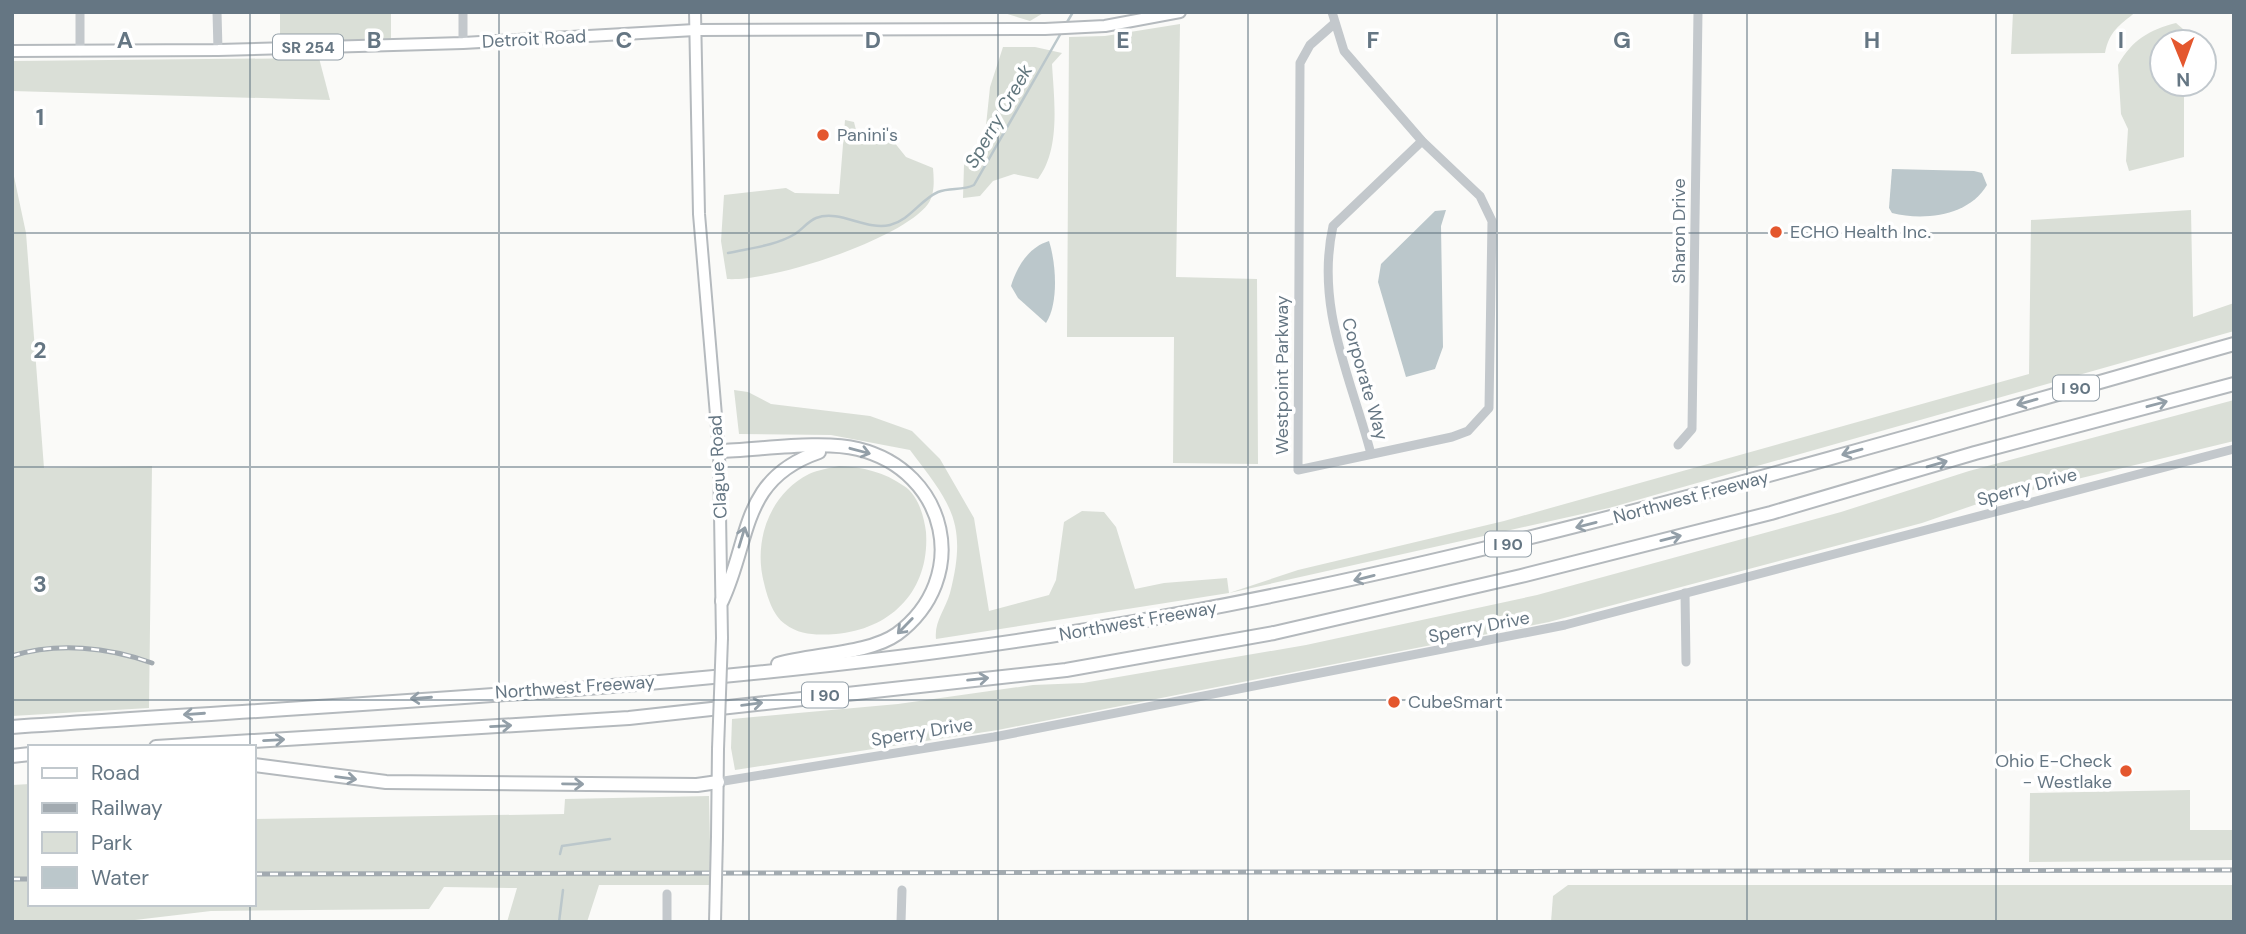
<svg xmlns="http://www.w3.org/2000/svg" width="2246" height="934" font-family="'DM Sans',sans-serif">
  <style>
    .green { fill: #dadfd7 }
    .water { fill: #bbc7cb }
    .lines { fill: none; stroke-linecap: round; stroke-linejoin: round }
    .stream { stroke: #bbc7cb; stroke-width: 2.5 }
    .major-casing { stroke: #b5babe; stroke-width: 14 }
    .highway-casing { stroke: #b4b9bd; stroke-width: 16 }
    .minor { stroke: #c3c8cc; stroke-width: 9 }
    .major { stroke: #fff; stroke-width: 10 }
    .highway { stroke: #fff; stroke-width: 12 }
    .rail-casing { stroke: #a2aab0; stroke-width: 5 }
    .rail { stroke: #fff; stroke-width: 2.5; stroke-dasharray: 8; stroke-linecap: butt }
    .major-bridge-casing { stroke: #b5babe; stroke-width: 14; stroke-linecap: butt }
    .major-bridge { stroke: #fff; stroke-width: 10 }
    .oneway { stroke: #939fa8 }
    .grid { fill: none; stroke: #657683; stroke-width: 2; stroke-opacity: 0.55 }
    .poi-dot { fill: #e4572e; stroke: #fff; stroke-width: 2.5 }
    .labels { text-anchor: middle; stroke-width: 7; stroke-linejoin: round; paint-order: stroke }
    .shield { fill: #fff; stroke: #939fa8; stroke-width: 2 }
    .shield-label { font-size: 16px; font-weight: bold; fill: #657683 }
    .street-label { font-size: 18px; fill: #657683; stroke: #fff }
    .poi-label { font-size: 18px; fill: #657683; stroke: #fff; text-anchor: start }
    .water-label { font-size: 19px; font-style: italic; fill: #60757c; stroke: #fff }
    .grid-label { font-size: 23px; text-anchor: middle; font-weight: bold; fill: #657683; stroke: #fff; stroke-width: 7; stroke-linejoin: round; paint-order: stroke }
  </style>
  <rect width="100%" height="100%" fill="#fafaf8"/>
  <g class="green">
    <path d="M280 12H391V45L280 48Z"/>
    <path d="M1001 12H1045L1030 21Z"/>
    <path d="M2013 12H2136C2119 25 2109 32 2105 53L2011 54Z"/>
    <path d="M2176 23 2183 29V42H2162V84H2184V157L2129 171 2126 161 2128 129 2121 114 2118 65C2132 40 2149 30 2176 23Z"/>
    <path d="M1180 24 1176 277 1257 279 1258 464 1173 463 1174 337H1067L1069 37 1105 36Z"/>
    <path d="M1003 47H1035L1062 53 1052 64C1054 99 1061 149 1038 179L1014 174 993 181 980 196 963 198 964 165 985 135 990 87Z"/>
    <path d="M319 58 330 100 12 91V61Z"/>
    <path d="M845 120 854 122 858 138 890 137 906 157 933 168C934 180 935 194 928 204 901 240 771 282 727 279L721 241 724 195 786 188 795 193 839 194Z"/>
    <path d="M12 167 26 233 44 468 152 466 149 708 12 716Z"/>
    <path d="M2191 210 2193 317 2234 303V331L1609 508 1229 593 936 639C934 622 945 610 950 593 968 523 951 504 910 450L831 435 739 434 734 390 748 392 771 404 870 416 912 431 940 459 974 518 989 611 1049 595 1056 580 1064 522 1082 511 1104 512 1116 527 1135 589 1164 583 1227 578 1229 593 1298 570 1504 521 2029 374 2031 220Z"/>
    <path d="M2234 400V441L1983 502 1922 523 1549 622 998 730 735 770 731 748 732 719 898 704 1033 685 1083 683 1306 645 1537 595 1841 512 1969 471Z"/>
    <path d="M839 466C863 467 884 472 904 486 918 495 924 516 926 532 930 590 892 629 836 634 818 635 801 636 785 624 773 616 767 596 764 583 753 542 769 494 809 474 818 470 830 468 839 466Z"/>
    <path d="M30 784V904H254V819L564 814 565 799 709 796 711 885H599L587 922H507L517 888 444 887 429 909 211 911 118 922H12V785Z"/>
    <path d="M2190 790V830H2234V860L2029 862 2030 793Z"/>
    <path d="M1568 885H2234V922H1551L1553 896Z"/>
  </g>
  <g class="water">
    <path d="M1892 169 1974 171 1982 173 1987 185C1969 216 1924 221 1892 213L1889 208Z"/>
    <path d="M1446 210 1441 226 1443 347 1435 369 1406 377 1378 282 1381 264 1435 211Z"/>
    <path d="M1049 241C1056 263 1059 303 1046 323L1018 298 1011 286C1017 266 1029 247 1049 241Z"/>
  </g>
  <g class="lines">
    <g class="stream">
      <path d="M1066 24 1073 12"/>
      <path d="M728 253C750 248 775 246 795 234 802 230 808 221 816 218 840 209 866 231 890 225 910 220 920 200 938 192 950 187 962 191 974 185L1061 33"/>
      <path d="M560 854 562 846 610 839"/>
      <path d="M559 922 563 890"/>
    </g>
    <defs>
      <g id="major">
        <path d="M695 12 699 214 719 451 722 638"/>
        <path d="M12 51 218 50 463 43 695 30 1045 29 1105 26 1180 12"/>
        <path d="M717 837 718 749"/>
      </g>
      <g id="highway">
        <path d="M719 451C758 450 822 440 858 449 948 471 972 578 897 634 869 654 812 654 778 664"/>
        <path d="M722 601C751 539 740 479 819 452"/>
        <path d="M12 727C371 702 733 688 1087 630 1477 566 1854 451 2234 344"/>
        <path d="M156 747 629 718 1066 670 1274 633 1521 576 1771 513 1975 453 2234 384"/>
        <path d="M12 756 30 754"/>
        <path d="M254 765 386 782 697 785 718 782"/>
      </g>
    </defs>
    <use href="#major" class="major-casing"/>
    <use href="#highway" class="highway-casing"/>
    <g class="minor">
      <path d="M80 12V51"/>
      <path d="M217 12 218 50"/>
      <path d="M1332 12 1344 51 1422 141 1480 196 1492 221 1489 408 1468 431 1452 437 1298 470 1300 63 1310 45 1335 23"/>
      <path d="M463 43V12"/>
      <path d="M1678 445 1692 429 1698 12"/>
      <path d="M1371 454C1351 377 1315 308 1333 226L1422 141"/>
      <path d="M1685 593 1686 662"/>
      <path d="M718 782 994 737 1565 625 2234 449"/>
      <path d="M667 894V922"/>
      <path d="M901 922 902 890"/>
    </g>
    <use href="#major" class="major"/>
    <use href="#highway" class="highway"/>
    <defs>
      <g id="rail">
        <path d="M12 656C57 642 108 647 152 663"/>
        <path d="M254 874 2234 870"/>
        <path d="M12 879H30"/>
      </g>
    </defs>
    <use href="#rail" class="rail-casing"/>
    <use href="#rail" class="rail"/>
    <defs>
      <g id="major-bridge">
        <path d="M718 749 722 638"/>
        <path d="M715 922 717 837"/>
      </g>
    </defs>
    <use href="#major-bridge" class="major-bridge-casing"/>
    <use href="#major-bridge" class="major-bridge"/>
  </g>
  <defs><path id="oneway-shaft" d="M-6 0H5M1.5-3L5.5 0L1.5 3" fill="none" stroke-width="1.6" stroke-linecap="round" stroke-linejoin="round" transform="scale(1.75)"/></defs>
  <g class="oneway">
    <use href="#oneway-shaft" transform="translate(2027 402) rotate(164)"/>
    <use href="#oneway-shaft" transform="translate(2157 404) rotate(-15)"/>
    <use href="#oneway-shaft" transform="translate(860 451) rotate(15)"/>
    <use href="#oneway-shaft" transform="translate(1852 452) rotate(164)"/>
    <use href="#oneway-shaft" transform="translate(1937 464) rotate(-16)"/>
    <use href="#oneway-shaft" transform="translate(1586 525) rotate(166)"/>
    <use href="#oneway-shaft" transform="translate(742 537) rotate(-73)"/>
    <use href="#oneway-shaft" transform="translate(1671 538) rotate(-14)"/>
    <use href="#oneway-shaft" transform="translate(1364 578) rotate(166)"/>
    <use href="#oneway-shaft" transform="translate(905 626) rotate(134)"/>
    <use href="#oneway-shaft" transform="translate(978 679) rotate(-6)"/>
    <use href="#oneway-shaft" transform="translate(421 698) rotate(176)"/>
    <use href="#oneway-shaft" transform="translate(752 704) rotate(-7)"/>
    <use href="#oneway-shaft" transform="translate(194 714) rotate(176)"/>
    <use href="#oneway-shaft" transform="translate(501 726) rotate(-3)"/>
    <use href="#oneway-shaft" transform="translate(274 740) rotate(-3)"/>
    <use href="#oneway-shaft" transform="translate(346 778) rotate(8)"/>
    <use href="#oneway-shaft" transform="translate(573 784) rotate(1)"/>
  </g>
  <path class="grid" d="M250 12V747M499 12V922M749 12V922M998 12V922M1248 12V922M1497 12V922M1747 12V922M1996 12V922M12 233H2234M12 467H2234M12 700H2234M250 904V922"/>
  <g class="poi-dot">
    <circle cx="823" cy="135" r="7"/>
    <circle cx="1776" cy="232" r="7"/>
    <circle cx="1394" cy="702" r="7"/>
    <circle cx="2126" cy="771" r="7"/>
  </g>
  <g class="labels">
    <g class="shield">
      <rect x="273" y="34.5" width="70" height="25" rx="5"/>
      <rect x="2053" y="375.5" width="46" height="25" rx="5"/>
      <rect x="1485" y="531.5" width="46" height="25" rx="5"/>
      <rect x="802" y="682.5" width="46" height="25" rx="5"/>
    </g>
    <g class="shield-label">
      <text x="308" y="53">SR 254</text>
      <text x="2076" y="394">I 90</text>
      <text x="1508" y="550">I 90</text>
      <text x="825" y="701">I 90</text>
    </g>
    <g class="street-label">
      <text transform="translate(534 39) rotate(-3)" y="6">Detroit Road</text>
      <text transform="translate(1679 231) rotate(-90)" y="6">Sharon Drive</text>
      <text transform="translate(1282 375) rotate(-90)" y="6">Westpoint Parkway</text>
      <text transform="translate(1365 379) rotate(74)" y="6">Corporate Way</text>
      <text transform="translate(718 467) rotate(-93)" y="6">Clague Road</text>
      <text transform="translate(2027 487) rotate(-15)" y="6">Sperry Drive</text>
      <text transform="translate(1691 497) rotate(-15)" y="6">Northwest Freeway</text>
      <text transform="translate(1138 621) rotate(-10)" y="6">Northwest Freeway</text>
      <text transform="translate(1479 627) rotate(-11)" y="6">Sperry Drive</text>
      <text transform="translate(575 687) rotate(-4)" y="6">Northwest Freeway</text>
      <text transform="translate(922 732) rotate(-9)" y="6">Sperry Drive</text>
    </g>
    <g class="poi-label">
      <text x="837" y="141">Panini's</text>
      <text x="1790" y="238">ECHO Health Inc.</text>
      <text x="1408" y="708">CubeSmart</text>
      <text x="2112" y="767" text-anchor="end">Ohio E-Check<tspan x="2112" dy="21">- Westlake</tspan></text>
    </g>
    <g class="water-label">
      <text transform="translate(998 116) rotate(-60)" y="7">Sperry Creek</text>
    </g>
  </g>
  <g class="grid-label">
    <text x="125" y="48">A</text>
    <text x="374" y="48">B</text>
    <text x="624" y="48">C</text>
    <text x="873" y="48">D</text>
    <text x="1123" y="48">E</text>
    <text x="1373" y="48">F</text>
    <text x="1622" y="48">G</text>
    <text x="1872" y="48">H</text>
    <text x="2121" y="48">I</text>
    <text x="40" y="125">1</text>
    <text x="40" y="358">2</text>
    <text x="40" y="592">3</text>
  </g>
  <rect width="2246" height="934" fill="none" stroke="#657683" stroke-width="28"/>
  <rect x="28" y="745" width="228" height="161" fill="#ffffff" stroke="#c1c8cd" stroke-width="2"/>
  <rect x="42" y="768" width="35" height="10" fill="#ffffff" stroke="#c1c8cd" stroke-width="2"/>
  <text x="91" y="780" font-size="21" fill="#657683">Road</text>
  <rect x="42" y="803" width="35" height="10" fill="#a2aab0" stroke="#c1c8cd" stroke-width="2"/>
  <text x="91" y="815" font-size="21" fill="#657683">Railway</text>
  <rect x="42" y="832" width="35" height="21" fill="#dadfd7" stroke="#c1c8cd" stroke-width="2"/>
  <text x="91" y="850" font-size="21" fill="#657683">Park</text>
  <rect x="42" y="867" width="35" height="21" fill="#bbc7cb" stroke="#c1c8cd" stroke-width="2"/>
  <text x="91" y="885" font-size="21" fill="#657683">Water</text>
  <g transform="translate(2183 63) rotate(179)"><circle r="33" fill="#ffffff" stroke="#c1c8cd" stroke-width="2"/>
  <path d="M0-5L12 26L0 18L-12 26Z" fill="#e4572e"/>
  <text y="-10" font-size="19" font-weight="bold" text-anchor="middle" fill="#657683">N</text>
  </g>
</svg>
